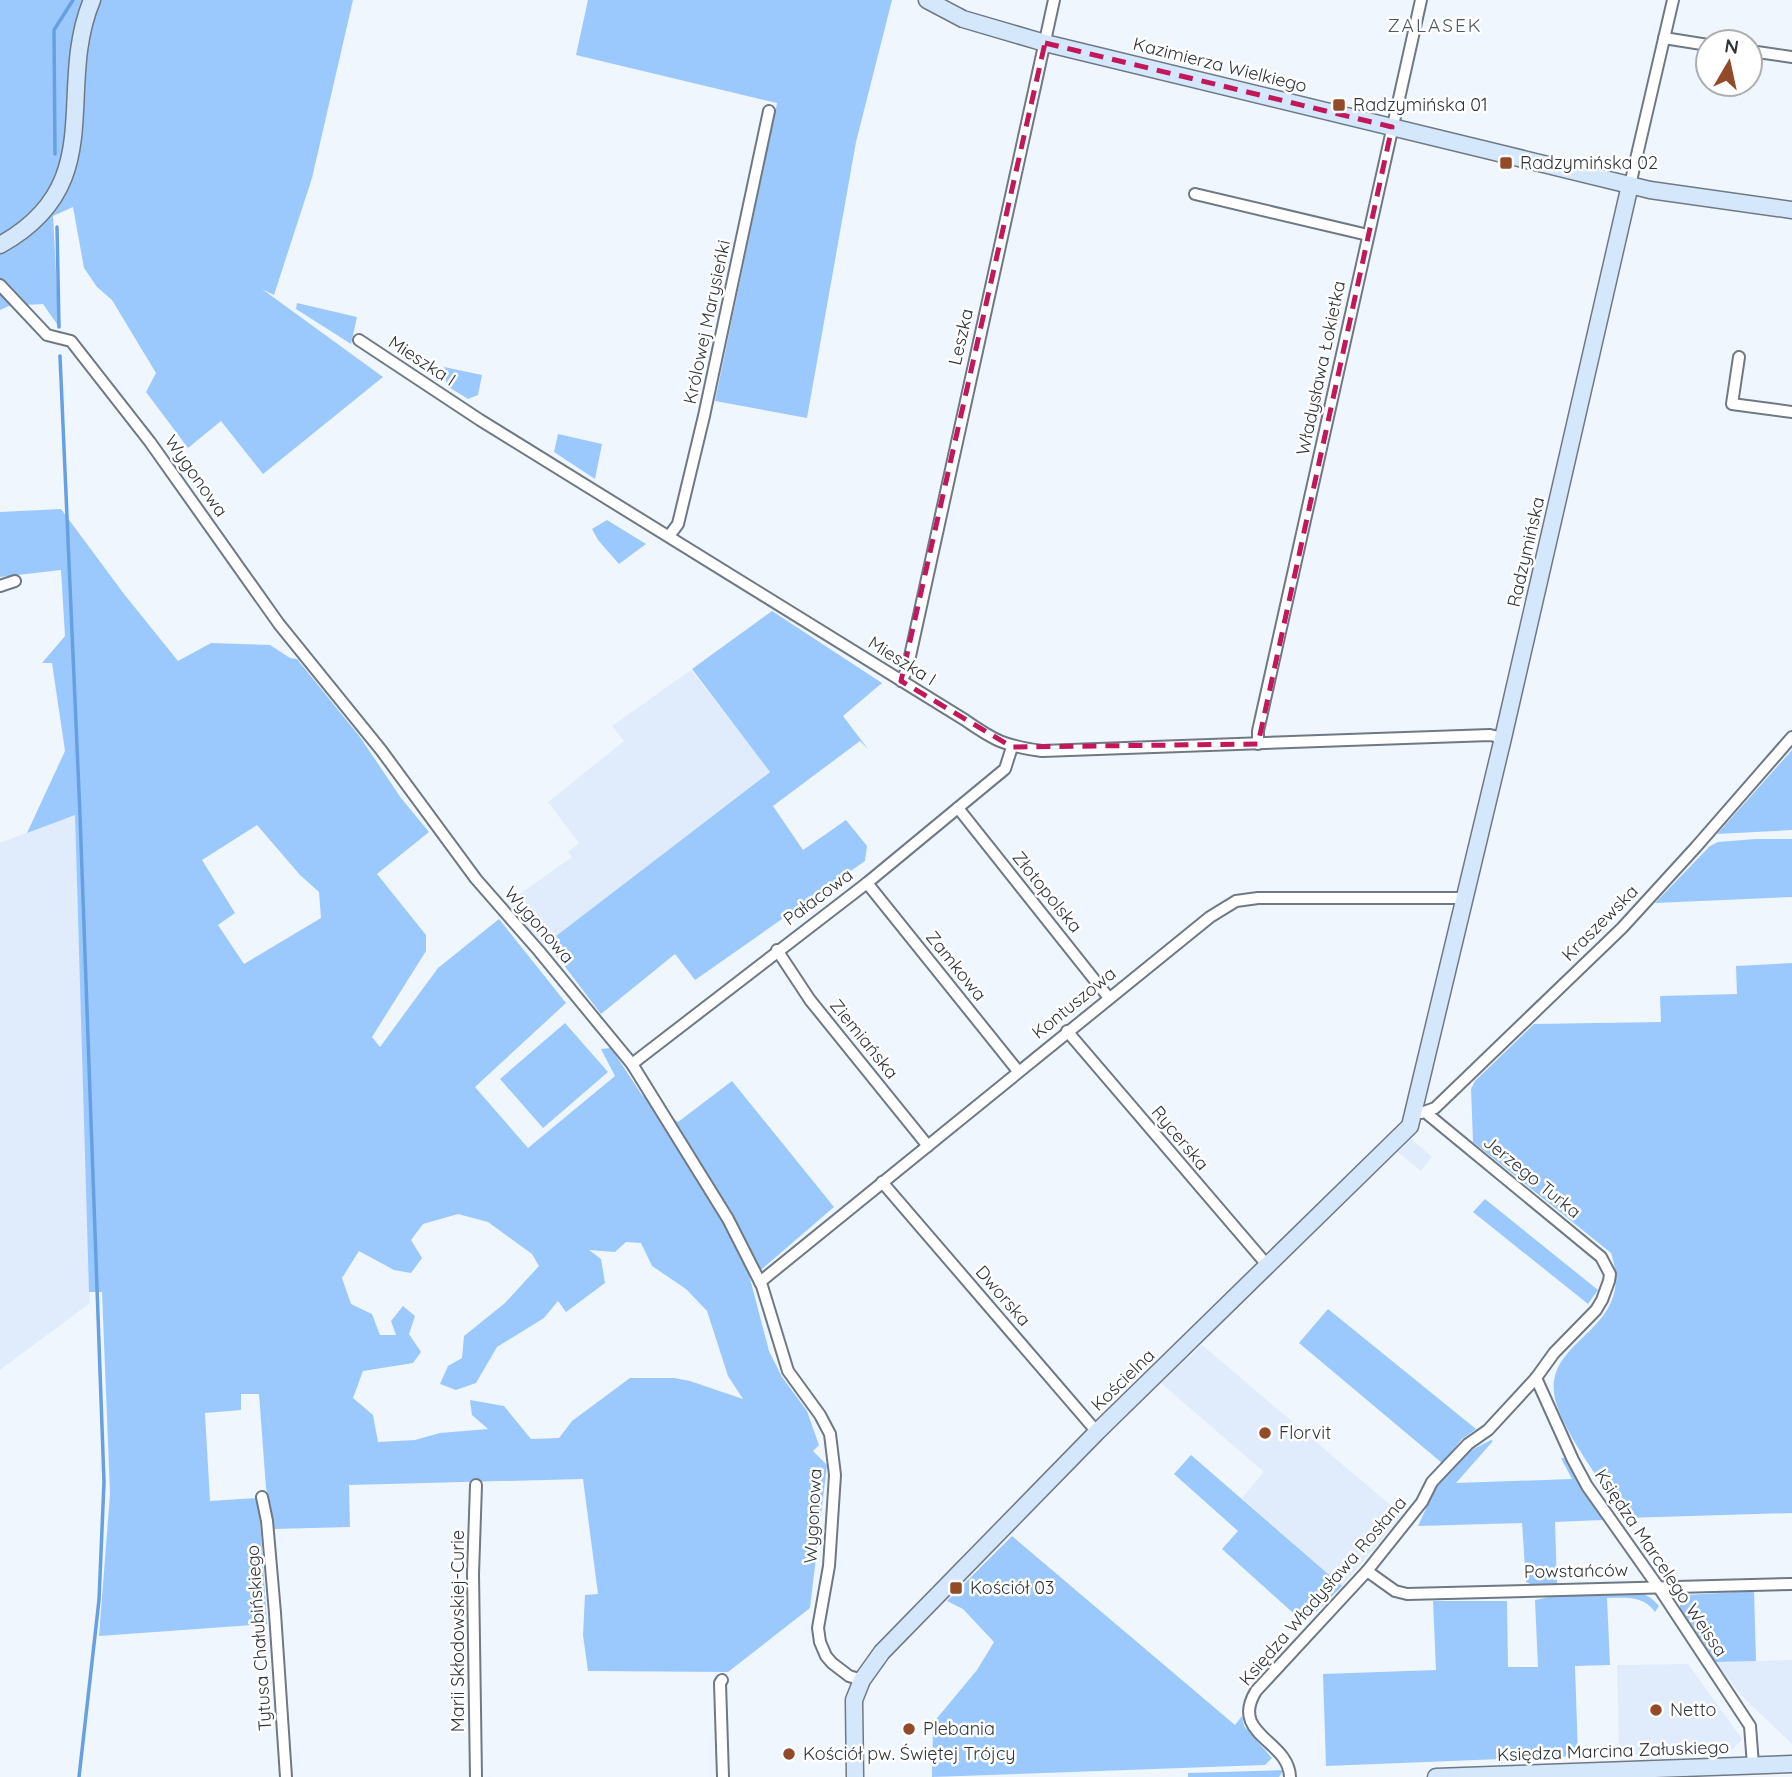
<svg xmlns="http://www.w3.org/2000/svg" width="1792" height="1777" font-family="Quicksand,sans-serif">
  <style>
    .built { fill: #e0ecfb }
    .green { fill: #9bc9fe; fill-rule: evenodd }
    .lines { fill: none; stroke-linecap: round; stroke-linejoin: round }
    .stream { stroke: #67a0e2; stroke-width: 3.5 }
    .street-casing { stroke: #6f7984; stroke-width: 14 }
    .secondary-casing { stroke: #6f7984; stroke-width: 19 }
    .street { stroke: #fff; stroke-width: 10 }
    .secondary { stroke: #d5e7fb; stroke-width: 16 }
    .marked { fill: none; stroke: #c2185b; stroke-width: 5; stroke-dasharray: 14 9; stroke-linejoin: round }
    .poi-dot { fill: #924a28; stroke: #fff; stroke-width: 2.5 }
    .labels { text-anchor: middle; stroke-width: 5; stroke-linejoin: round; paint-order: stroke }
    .street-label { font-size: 18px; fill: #2f3438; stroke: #fff }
    .poi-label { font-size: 18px; fill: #2f3438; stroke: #fff; text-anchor: start }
    .neighbourhood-label { font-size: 19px; letter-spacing: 2px; fill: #4f5863; stroke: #fff }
  </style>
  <rect width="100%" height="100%" fill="#f0f6fe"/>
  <g class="built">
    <path d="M691 670 770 771 544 946 507 903 572 857 568 852 579 843 548 802 624 741 612 726Z"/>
    <path d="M75 814 90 1303 0 1370V843Z"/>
    <path d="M1411 1139 1432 1157 1421 1171 1398 1152Z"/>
    <path d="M1202 1345 1402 1515 1342 1586 1242 1498 1264 1472 1161 1383Z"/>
    <path d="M1792 1660V1744L1740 1694 1716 1662Z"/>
    <path d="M1688 1664 1742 1739 1730 1752 1619 1755 1617 1665Z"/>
  </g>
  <g class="green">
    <path d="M0 0H353L312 178 274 295 262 289 383 377 263 474 221 421 188 448 146 392 156 373 112 300 97 287 84 268 73 207 53 216 59 327 43 304 9 306 0 310Z"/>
    <path d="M588 0H892L856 142 807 418 715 401 777 103 576 55Z"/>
    <path d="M297 303 357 317 351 344 296 309Z"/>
    <path d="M444 367 482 375 478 395 468 399 447 386Z"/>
    <path d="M558 434 602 444 595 479 554 452Z"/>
    <path d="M61 509 124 594 178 661 211 643 270 645 290 658 297 659 360 737 401 798 429 832 377 874 426 935V951L372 1037 380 1047 438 968 499 919 566 1003 475 1087 528 1148 615 1076 601 1049 611 1048 642 1095 678 1122 732 1081 834 1207 762 1269 748 1271 769 1351 782 1377 807 1411 819 1445 813 1451 827 1465 810 1608 728 1672 588 1671 583 1635 585 1595 598 1594 583 1479 349 1485 350 1527 274 1529 266 1488 259 1394H241V1410L205 1413 210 1501 256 1498 260 1520 267 1624 99 1636 110 1494 102 1292H89L75 815 27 833 65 751 52 663H42L65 636 61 570 0 577V512ZM257 825 300 875 319 892 321 918 244 964 218 925 235 913 202 860ZM458 1214 488 1222 532 1254 539 1266 505 1303 464 1336 462 1358 448 1366 440 1384 456 1390 476 1383 497 1347 544 1318 558 1301 566 1312 605 1283 601 1259 589 1250 615 1252 626 1242 641 1243 652 1266 686 1289 707 1311 728 1376 743 1399 690 1381 674 1378H630L572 1421 559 1438 531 1439 504 1406 470 1400 472 1415 488 1429 440 1433 415 1440 378 1442 373 1415 353 1398 363 1371 413 1363 421 1352 409 1334 415 1316 403 1306 391 1321 396 1335H380L372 1314 351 1304 342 1278 359 1251 394 1270 411 1273 422 1258 411 1240 423 1224Z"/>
    <path d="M607 520 646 544 619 564 598 540 592 529Z"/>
    <path d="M772 611 882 683 843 716 868 749 860 741 773 806 803 850 846 820 867 846 865 861 695 980 675 954 601 1014 547 943 770 772 692 669Z"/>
    <path d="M1792 750V830L1717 834Z"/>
    <path d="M1756 839H1792V897L1655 903 1710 846 1718 842Z"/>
    <path d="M1792 963V1513L1626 1518C1606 1489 1558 1426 1554 1393 1548 1336 1637 1330 1611 1253L1473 1142 1471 1089 1475 1081 1534 1024 1661 1022 1660 996 1737 994 1736 966Z"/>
    <path d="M565 1023 608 1072 543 1128 500 1079Z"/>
    <path d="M1485 1199 1598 1290 1588 1304 1473 1212Z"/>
    <path d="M1328 1309 1476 1429 1462 1439 1442 1463 1299 1343Z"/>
    <path d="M1491 1440 1493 1441 1456 1483 1572 1479 1561 1458H1565L1603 1520 1555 1522 1557 1585 1536 1586 1526 1582 1522 1523 1418 1526 1437 1485 1470 1451Z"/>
    <path d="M1191 1455 1342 1586 1312 1616 1306 1615 1301 1620 1222 1549 1238 1531 1174 1474Z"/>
    <path d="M1012 1536 1235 1725 1242 1716 1244 1726 1272 1758 1265 1765 932 1777 933 1723 977 1670 994 1642 963 1609 947 1601Z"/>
    <path d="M1754 1591 1756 1661 1716 1662 1680 1608V1601L1686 1595Z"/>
    <path d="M1607 1593C1630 1593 1643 1587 1659 1606L1655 1612C1643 1595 1626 1598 1607 1598L1610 1665 1575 1666 1578 1756 1326 1766 1323 1674 1436 1670 1433 1601H1507L1508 1667H1538L1535 1600 1549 1597Z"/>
    <path d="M1284 1770 1279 1777H1188V1773Z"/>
  </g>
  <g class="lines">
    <g class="stream">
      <path d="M55 154 54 30 73 0"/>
      <path d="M57 227 59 327"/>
      <path d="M60 356 80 815 104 1482 99 1600 79 1777"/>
    </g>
    <defs>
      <g id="street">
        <path d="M1664 38 1708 45"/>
        <path d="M1750 51 1792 57"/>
        <path d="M1630 185 1673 0"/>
        <path d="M1195 194 1368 235"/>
        <path d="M0 285 47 335 71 341 150 442 279 624 381 750 476 879 539 951 632 1064 728 1219 762 1286 788 1371 820 1415 830 1434 835 1475 829 1566 818 1628 820 1642 826 1656 832 1663 849 1676 862 1680"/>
        <path d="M359 340 480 420 965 720C995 741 1005 746 1042 751L1490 735 1503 738"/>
        <path d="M1739 357 1732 404 1792 412"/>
        <path d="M669 536 678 524 704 416 769 111"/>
        <path d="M0 586 15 581"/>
        <path d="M901 681 907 670 1054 0"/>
        <path d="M1258 744V731L1421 0"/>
        <path d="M958 808 1109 998"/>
        <path d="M867 883 1018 1071"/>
        <path d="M777 950 810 1000 928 1146"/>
        <path d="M1067 1031 1268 1266"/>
        <path d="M632 1064 867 883 1005 769 1012 747"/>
        <path d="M1421 1113 1435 1108 1622 928 1696 847 1792 737"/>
        <path d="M882 1182 1097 1432"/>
        <path d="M760 1282 1210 917 1236 901 1258 898H1465"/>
        <path d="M1536 1378 1573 1460 1587 1486 1659 1588 1750 1726 1753 1765"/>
        <path d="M262 1497 267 1521 275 1613 286 1777"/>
        <path d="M1367 1571 1395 1591 1407 1594 1792 1584"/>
        <path d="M722 1680 720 1683 723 1777"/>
        <path d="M476 1777 473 1574 476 1485"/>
        <path d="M1290 1777C1289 1740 1229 1735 1256 1691L1367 1571 1422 1502 1432 1482 1468 1444 1488 1430 1536 1378 1554 1353 1596 1310 1602 1300 1609 1281 1610 1274 1601 1257 1425 1112"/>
      </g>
      <g id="secondary">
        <path d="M927 0 963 19 1045 43 1507 155 1650 190 1792 210"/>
        <path d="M0 245C111 184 54 91 92 0"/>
        <path d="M855 1777 854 1700 862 1680 882 1652 1097 1432 1410 1126 1503 738 1630 185"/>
        <path d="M1436 1777 1792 1764"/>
      </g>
    </defs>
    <use href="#street" class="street-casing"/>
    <use href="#secondary" class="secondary-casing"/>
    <use href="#street" class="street"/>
    <use href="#secondary" class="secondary"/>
  </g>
  <path class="marked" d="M1045 43 1392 127 1258 744 1012 747 901 681Z"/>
  <g class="poi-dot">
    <rect x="1332" y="98" width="14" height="14" rx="3.5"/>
    <rect x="1499" y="156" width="14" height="14" rx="3.5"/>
    <circle cx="1265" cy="1433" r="7"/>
    <rect x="949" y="1581" width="14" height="14" rx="3.5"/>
    <circle cx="1656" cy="1710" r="7"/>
    <circle cx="909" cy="1729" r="7"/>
    <circle cx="789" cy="1754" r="7"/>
  </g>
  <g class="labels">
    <g class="street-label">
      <text transform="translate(1220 65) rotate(14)" y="6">Kazimierza Wielkiego</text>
      <text transform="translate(707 322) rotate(-78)" y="6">Królowej Marysieńki</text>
      <text transform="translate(961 337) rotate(-77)" y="6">Leszka</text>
      <text transform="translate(422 361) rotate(33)" y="6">Mieszka I</text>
      <text transform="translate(1321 368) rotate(-78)" y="6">Władysława Łokietka</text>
      <text transform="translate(196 476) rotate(55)" y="6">Wygonowa</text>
      <text transform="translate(1526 552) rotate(-77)" y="6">Radzymińska</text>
      <text transform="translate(902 661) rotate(32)" y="6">Mieszka I</text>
      <text transform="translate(1047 892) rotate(51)" y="6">Złotopolska</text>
      <text transform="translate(818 897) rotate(-37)" y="6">Pałacowa</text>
      <text transform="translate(1600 923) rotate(-45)" y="6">Kraszewska</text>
      <text transform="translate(539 925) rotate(49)" y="6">Wygonowa</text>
      <text transform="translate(956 966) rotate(51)" y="6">Zamkowa</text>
      <text transform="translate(1074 1003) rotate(-39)" y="6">Kontuszowa</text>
      <text transform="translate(864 1039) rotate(51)" y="6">Ziemiańska</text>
      <text transform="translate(1180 1138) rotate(50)" y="6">Rycerska</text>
      <text transform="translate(1532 1177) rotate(39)" y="6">Jerzego Turka</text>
      <text transform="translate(1003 1296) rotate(49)" y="6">Dworska</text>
      <text transform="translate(1123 1380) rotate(-44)" y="6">Kościelna</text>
      <text transform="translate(813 1516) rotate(-87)" y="6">Wygonowa</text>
      <text transform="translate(1661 1563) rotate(56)" y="6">Księdza Marcelego Weissa</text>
      <text transform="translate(1576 1571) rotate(-1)" y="6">Powstańców</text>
      <text transform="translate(1323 1591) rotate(-49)" y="6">Księdza Władysława Rosłana</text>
      <text transform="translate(458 1631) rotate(-90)" y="6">Marii Skłodowskiej-Curie</text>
      <text transform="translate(259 1638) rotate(-94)" y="6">Tytusa Chałubińskiego</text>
      <text transform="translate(1613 1751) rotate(-2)" y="6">Księdza Marcina Załuskiego</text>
    </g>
    <g class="poi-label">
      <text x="1353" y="111">Radzymińska 01</text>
      <text x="1520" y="169">Radzymińska 02</text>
      <text x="1279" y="1439">Florvit</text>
      <text x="970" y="1594">Kościół 03</text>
      <text x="1670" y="1716">Netto</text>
      <text x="923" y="1735">Plebania</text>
      <text x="803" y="1760">Kościół pw. Świętej Trójcy</text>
    </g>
    <g class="neighbourhood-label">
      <text x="1435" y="32">ZALASEK</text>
    </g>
  </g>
  <g transform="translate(1729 63) rotate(9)"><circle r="33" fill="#ffffff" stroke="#acaeaf" stroke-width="2"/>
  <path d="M0-5L12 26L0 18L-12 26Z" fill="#924a28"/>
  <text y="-10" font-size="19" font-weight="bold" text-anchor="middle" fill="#2f3438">N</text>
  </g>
</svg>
